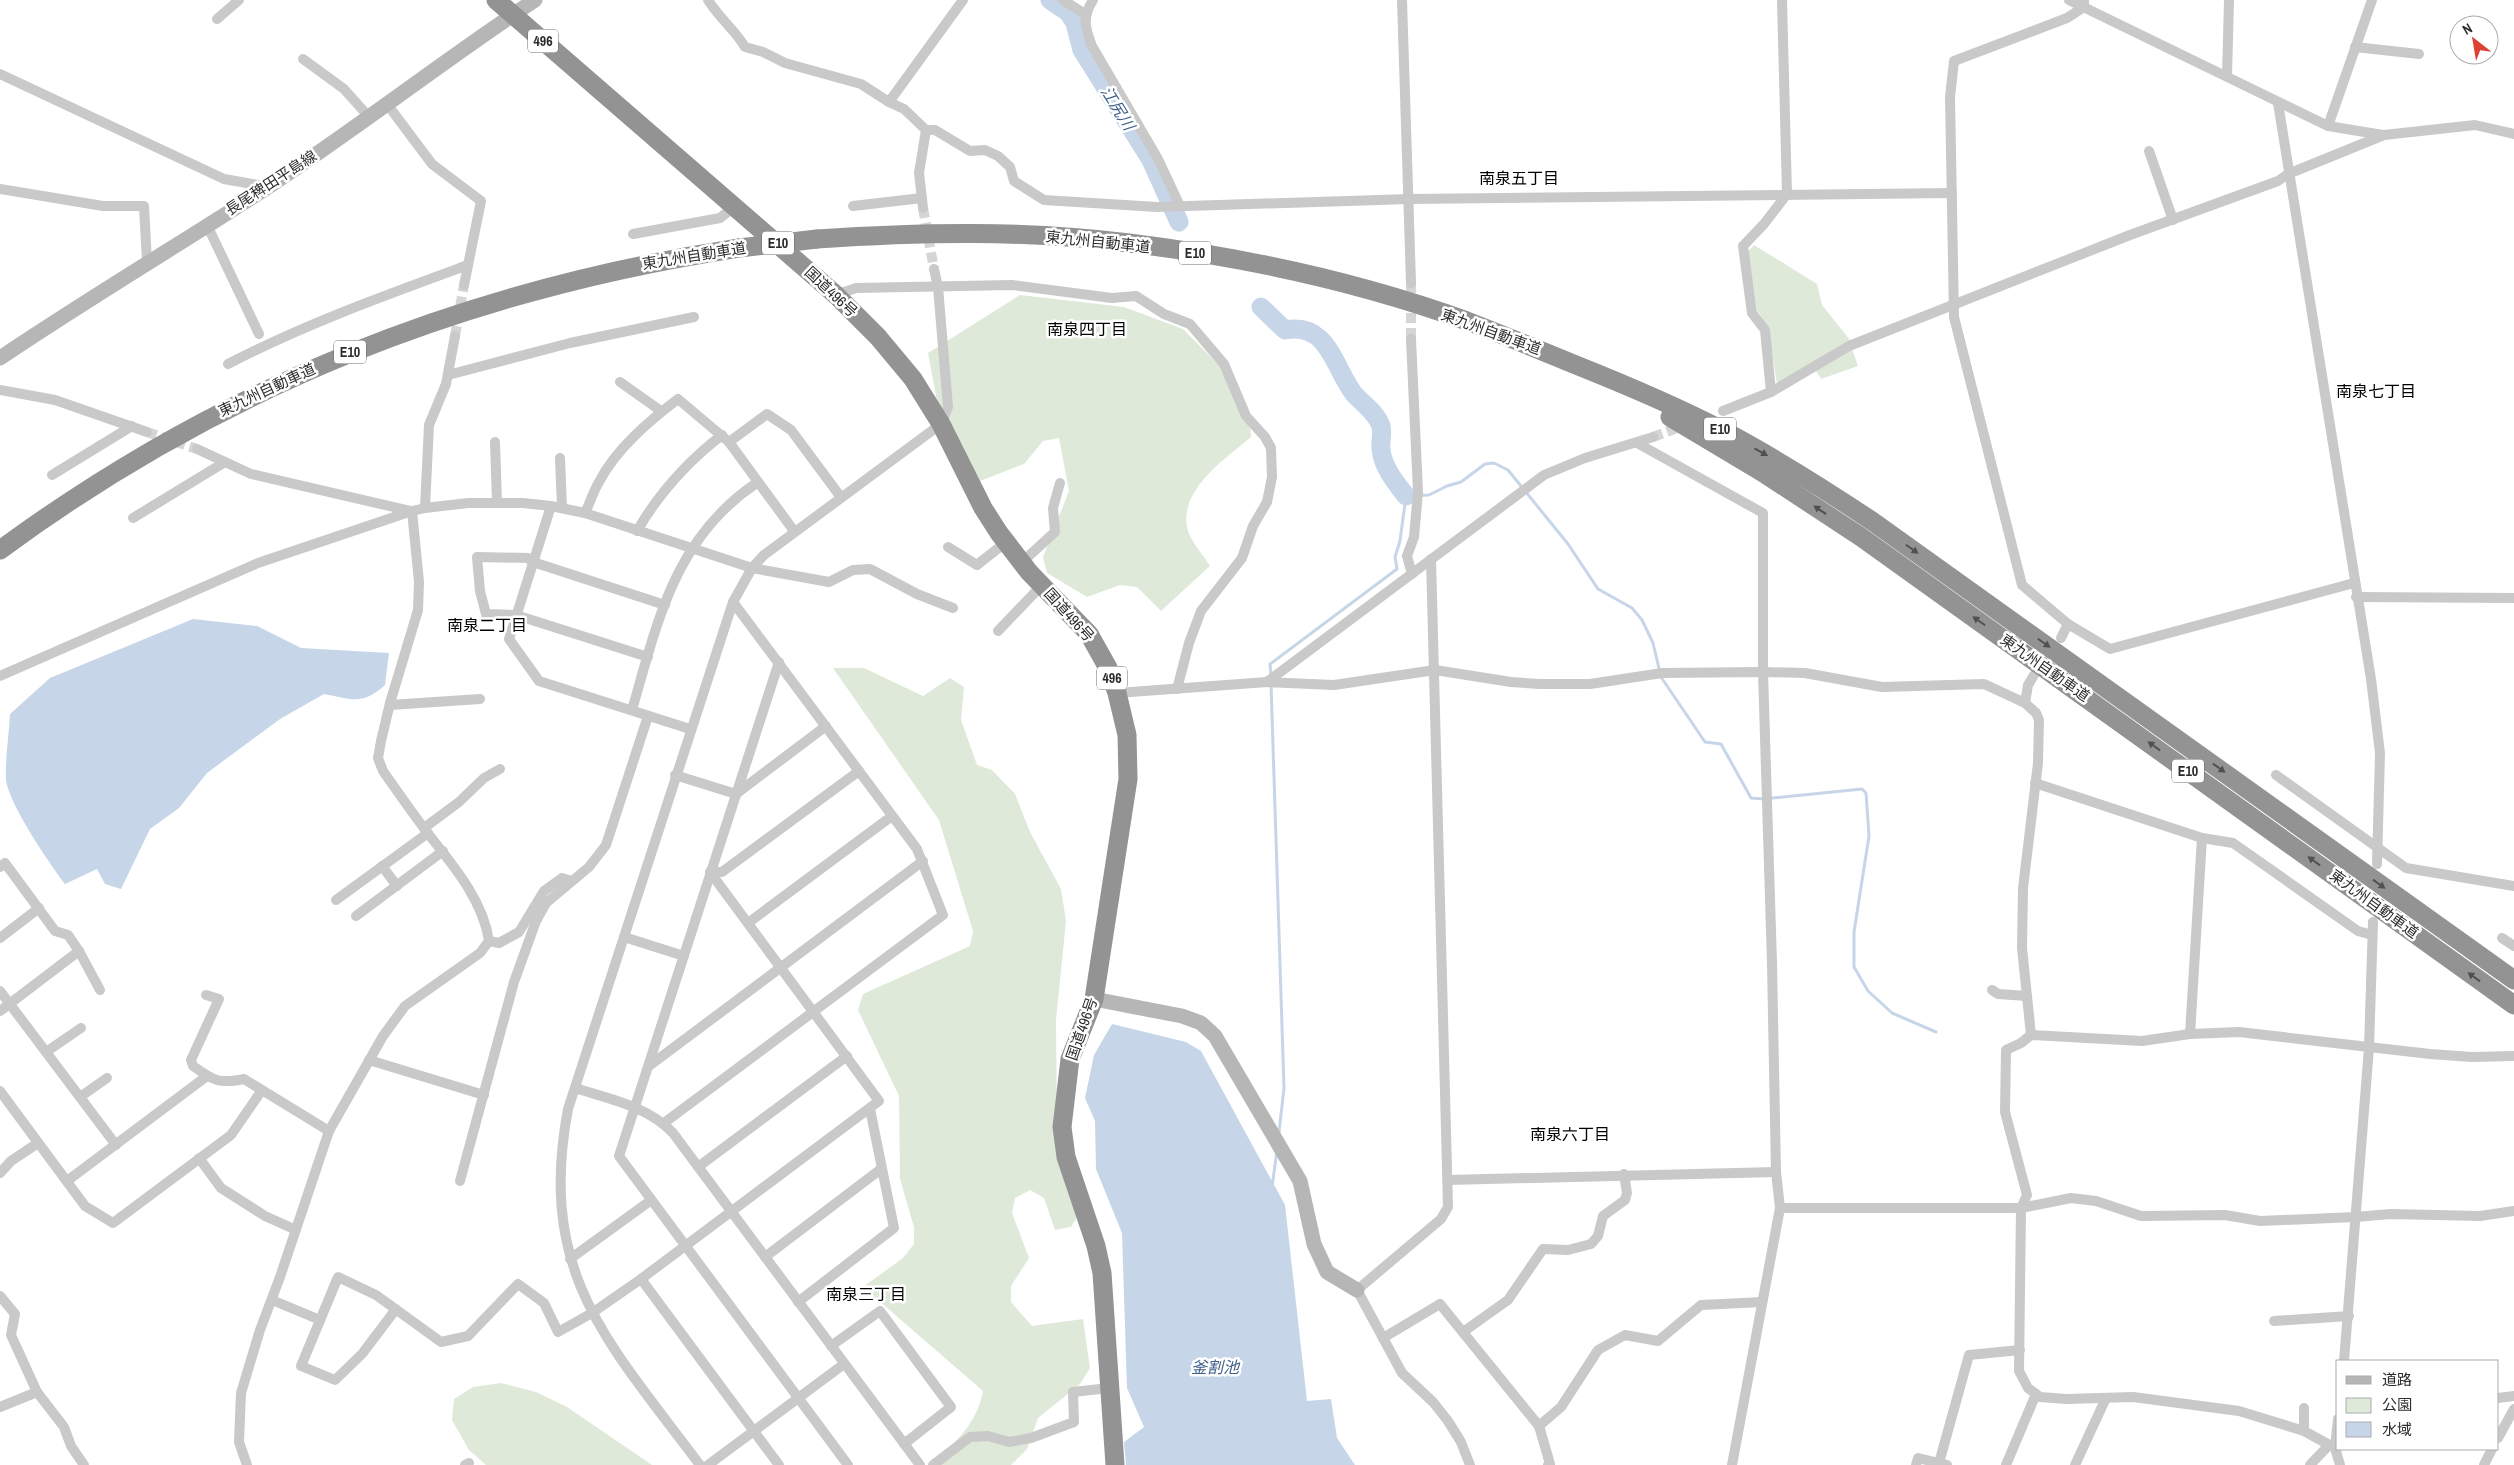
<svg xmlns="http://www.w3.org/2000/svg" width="2514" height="1465" font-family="'Archivo Narrow','Noto Sans JP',sans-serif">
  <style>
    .green { fill: #dfe9d9 }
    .water { fill: #c6d6e8 }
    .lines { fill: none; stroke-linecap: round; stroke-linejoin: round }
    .stream { stroke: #c6d6e8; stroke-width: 3 }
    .river { stroke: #c6d6e8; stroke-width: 19 }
    .street-tunnel { stroke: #d5d5d5; stroke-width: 10; stroke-dasharray: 10 5; stroke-linecap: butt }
    .street { stroke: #c9c9c9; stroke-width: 10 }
    .secondary { stroke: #b6b6b6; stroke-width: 15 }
    .highway { stroke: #939393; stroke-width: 19 }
    .highway-bridge { stroke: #939393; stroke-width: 19 }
    .oneway { fill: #505050 }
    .labels { text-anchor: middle; stroke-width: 5; stroke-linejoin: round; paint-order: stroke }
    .shield { fill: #fff; stroke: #6b6b6b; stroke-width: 1 }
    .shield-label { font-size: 14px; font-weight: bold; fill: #2c2c2c }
    .street-label { font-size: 15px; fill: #2c2c2c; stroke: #fff }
    .water-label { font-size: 16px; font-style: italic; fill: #3e6189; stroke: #fff }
    .neighbourhood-label { font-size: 16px; fill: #000; stroke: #fff }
  </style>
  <rect width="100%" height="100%" fill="#fff"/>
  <g class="green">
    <path d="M1754 245 1817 284 1822 305 1850 340 1777 384 1768 327 1757 310 1748 251Z"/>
    <path d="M1020 295 1124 307 1183 329 1219 365 1250 421 1251 437C1224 460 1174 493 1189 534 1194 545 1204 556 1210 566L1161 611 1137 587 1120 585 1087 597 1047 573 1043 557 1069 491 1059 438 1043 441 1024 464 980 481 937 401 928 353Z"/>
    <path d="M1852 349 1858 366 1821 379 1815 369Z"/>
    <path d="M833 668H864L923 696 950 678 964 687 961 720 977 765 992 770 1015 794 1030 832 1061 889 1066 921 1056 1020 1057 1135 1079 1214 1071 1227 1055 1230 1044 1198 1030 1190 1015 1198 1012 1213 1029 1258 1011 1286V1302L1032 1326 1083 1319 1090 1368 1080 1384 1038 1418 1027 1449 1011 1465H930C955 1443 977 1424 983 1391L863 1287 903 1258 914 1244V1227L900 1179 899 1096 858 1010 863 994 970 946 973 931 939 820Z"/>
    <path d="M501 1383 536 1392 567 1407 652 1465H486L469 1450 452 1420 454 1399 473 1387Z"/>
  </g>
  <g class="water">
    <path d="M193 619 257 626 301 648 389 653 385 685C362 706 351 699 324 694L280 719 207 773 179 808 150 829 121 889 105 884 97 869 65 884C49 863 9 804 6 780 5 758 9 735 10 714L50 678Z"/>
    <path d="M1112 1024 1186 1042 1201 1051 1285 1205 1307 1401 1331 1399 1337 1438 1355 1465H1126L1124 1442 1144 1427 1127 1388 1122 1233 1096 1169 1095 1121 1085 1098 1094 1055Z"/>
  </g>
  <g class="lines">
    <g class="stream">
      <path d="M1271 675 1270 664 1397 569 1395 557 1400 541 1406 496 1429 495 1447 486 1461 482 1485 464 1494 463 1508 470 1568 544 1598 589 1632 608 1642 620 1653 643 1661 677 1705 742 1721 744 1751 798 1763 799 1862 789 1866 793 1869 836 1854 932V967L1868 991 1892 1013 1936 1032"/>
      <path d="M1271 684 1284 1088 1279 1132"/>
      <path d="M1272 1187 1277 1151"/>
    </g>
    <g class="river">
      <path d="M1050 0 1068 12 1075 23 1082 50 1151 160 1179 222"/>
      <path d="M1261 307 1285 330C1328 321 1334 368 1354 394 1363 404 1376 412 1381 426 1383 433 1380 442 1381 449 1382 466 1396 483 1406 496"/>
    </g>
    <g class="street-tunnel">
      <path d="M923 208 934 269"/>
      <path d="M1411 283V339"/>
      <path d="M455 336 464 285"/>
      <path d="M147 432 197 449"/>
      <path d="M1653 437 1685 425"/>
    </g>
    <g class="street">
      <path d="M708 0C719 18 735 30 745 47L763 52 785 63 861 84 889 102"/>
      <path d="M1063 0 1085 14"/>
      <path d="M1093 0C1082 17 1085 28 1092 46L1158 159 1180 206"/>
      <path d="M1402 0 1411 283"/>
      <path d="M2069 0 2328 126 2383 135"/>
      <path d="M2084 0V7L2067 18 1954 61 1950 97 1954 317 2022 585 2068 624 2110 649 2354 583"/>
      <path d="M217 19 239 0"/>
      <path d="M2355 47 2419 54"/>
      <path d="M303 59 344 89 369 117"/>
      <path d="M0 74 224 179 258 185 262 191"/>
      <path d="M2227 76 2229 0"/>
      <path d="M2278 103 2371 679 2380 753 2377 864"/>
      <path d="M387 104 432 164 481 201 464 285"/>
      <path d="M2328 126 2372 0"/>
      <path d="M926 130H935L970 151 985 150 998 156 1010 167 1014 181 1044 200 1157 207 1409 199 1952 193"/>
      <path d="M2149 151 2173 220"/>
      <path d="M0 189 103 206H144L147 262"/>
      <path d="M853 206 922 198"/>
      <path d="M923 208 919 173 926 130 904 109 889 102 963 0"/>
      <path d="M207 225 259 334"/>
      <path d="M633 234 720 218 734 207"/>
      <path d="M836 295 856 288 1012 285 1112 298 1136 296 1164 314 1190 324 1224 364 1246 416 1265 437 1271 448 1272 477 1267 502 1253 526 1242 558 1201 611 1189 643 1177 689"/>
      <path d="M1411 339 1418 492 1414 537 1407 556 1412 574"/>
      <path d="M228 364C305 324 386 295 468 265"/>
      <path d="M448 375 570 343 694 317"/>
      <path d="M620 382 661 411"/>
      <path d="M0 390 55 400 147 432"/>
      <path d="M1771 392 1765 330 1752 313 1743 246 1764 224 1787 194 1782 0"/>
      <path d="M1723 411 1771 392 1849 346 2130 235 2278 181 2288 174 2384 135 2475 125 2514 134"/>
      <path d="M495 442 497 503"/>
      <path d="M729 442 767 414 791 430 840 496"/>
      <path d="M1637 443 1763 513V672L1772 963 1776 1172 1780 1208 1732 1465"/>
      <path d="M197 449 251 474 411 511"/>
      <path d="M560 458 562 508"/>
      <path d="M52 475 132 426"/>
      <path d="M551 506 509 639 539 681 690 729"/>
      <path d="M425 508 429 425 446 384 455 336"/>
      <path d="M585 513C590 503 593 492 599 482 616 449 649 421 678 399L729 442 794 531"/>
      <path d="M133 518 225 462"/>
      <path d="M637 531C659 493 687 462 722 435"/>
      <path d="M948 547 977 565 1006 542"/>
      <path d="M1431 559 1448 1207 1441 1219 1357 1290 1402 1373 1433 1402 1448 1421 1461 1442 1470 1465"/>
      <path d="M1021 563 1055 532 1053 508 1060 483"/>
      <path d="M2356 597 2514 598"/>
      <path d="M998 631 1042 585"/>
      <path d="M2061 638 2068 624"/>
      <path d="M648 657 516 615 486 614 480 591 477 557 528 558 533 562 665 605"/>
      <path d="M779 662 619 1156 848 1465"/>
      <path d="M0 676 258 563 412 511 425 508 468 503H523L551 506 585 513 752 568 829 582 853 570 870 569 917 594 953 608"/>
      <path d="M1267 682 1544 475 1585 458 1653 437"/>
      <path d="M1117 693 1267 682 1334 685 1435 670 1511 682 1539 684H1590L1662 673 1763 672 1805 673 1882 687 1984 684 2025 703 2036 713 2039 720 2038 763 2023 888 2022 948 2031 1035"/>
      <path d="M2025 703 2028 685 2034 675"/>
      <path d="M390 705 480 699"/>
      <path d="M632 710C658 620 675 537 758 482"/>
      <path d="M675 775 736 794"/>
      <path d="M2276 775 2406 868 2514 886"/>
      <path d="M2035 783 2202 838 2233 843 2358 931 2372 935"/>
      <path d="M736 794 826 726"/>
      <path d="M424 828 459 802 484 778 500 769"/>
      <path d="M382 866 397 886"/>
      <path d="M0 867 5 863 55 931 68 935 79 951 0 1011"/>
      <path d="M710 872H722L859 771"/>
      <path d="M336 900 428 833"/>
      <path d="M356 916 443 851"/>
      <path d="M748 923 892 816"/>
      <path d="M624 937 684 956"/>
      <path d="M0 938 39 908"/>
      <path d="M2502 938 2514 946"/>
      <path d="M489 941 499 943 519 932 544 891 562 878 571 881"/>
      <path d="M79 951 100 990"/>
      <path d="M1992 990 1998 994 2027 996"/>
      <path d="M0 991 116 1145"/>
      <path d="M206 995 219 999 191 1060 193 1066C214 1081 219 1084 244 1079L329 1131"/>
      <path d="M2190 1034 2202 838"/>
      <path d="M46 1052 81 1028"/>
      <path d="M369 1060 484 1095"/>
      <path d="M649 1066 923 861"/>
      <path d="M575 1088C609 1099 648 1106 673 1133L920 1465"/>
      <path d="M0 1091 85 1206 113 1223 231 1135 262 1090"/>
      <path d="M80 1097 107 1078"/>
      <path d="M664 1123 943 915 917 849 733 602"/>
      <path d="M199 1158 221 1188 265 1216 296 1230"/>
      <path d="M698 1167 847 1056"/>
      <path d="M0 1173 11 1161 38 1143"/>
      <path d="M1448 1180 1776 1172"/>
      <path d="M67 1181 207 1076"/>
      <path d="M460 1181 514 982 536 921 546 903 589 867 606 845 648 716"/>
      <path d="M1780 1208H2021L2071 1198 2096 1201 2141 1216 2225 1215 2260 1221 2355 1217 2391 1214 2480 1216 2514 1211"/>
      <path d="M765 1257 881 1169"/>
      <path d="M570 1259 650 1201"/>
      <path d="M641 1279 779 1465"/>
      <path d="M0 1296 15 1314 11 1335 37 1392 0 1407"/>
      <path d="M272 1300 320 1320"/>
      <path d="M798 1302 894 1228 870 1109"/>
      <path d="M396 1309 362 1354 335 1380 301 1366 338 1277 376 1295 441 1342 468 1336 518 1284 544 1303 558 1332 592 1313 641 1279 879 1101 710 872"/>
      <path d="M2274 1321 2349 1316"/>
      <path d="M1463 1332 1508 1300 1543 1249 1568 1250 1591 1244 1598 1236 1603 1216 1625 1200 1627 1193 1624 1174"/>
      <path d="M1383 1338 1440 1304 1539 1426 1550 1464 1548 1465"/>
      <path d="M831 1346 880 1311 951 1407 904 1444"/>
      <path d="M2344 1361 2369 1048 2373 922"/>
      <path d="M37 1392 64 1427 71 1446 84 1465"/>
      <path d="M2498 1398 2514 1396"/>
      <path d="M2304 1408V1431"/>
      <path d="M2338 1419 2335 1448 2340 1465"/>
      <path d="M1539 1426 1561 1407 1598 1350 1625 1335 1658 1341 1701 1305 1762 1302"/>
      <path d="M2498 1438 2514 1409"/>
      <path d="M2338 1447 2335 1448 2304 1431 2239 1411 2133 1397 2066 1399 2040 1397 2028 1388 2019 1371 2021 1208 2027 1195 2005 1112 2006 1050 2021 1043 2031 1035 2142 1041 2190 1034 2239 1032 2430 1054 2472 1057 2514 1056"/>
      <path d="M247 1465 239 1442 241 1393 260 1330 280 1277 329 1131 383 1036 405 1006 480 953 489 941C483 899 451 863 426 831 411 811 397 791 383 771L378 758 381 741 390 703 418 610 419 582 412 511"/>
      <path d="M465 1465 469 1463"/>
      <path d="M700 1465C608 1342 537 1274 568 1109L733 602 752 568 764 555 941 424 948 407 938 287 934 269"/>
      <path d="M708 1465 844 1364"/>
      <path d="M933 1465 970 1437 988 1436 1009 1442 1031 1438 1074 1422 1073 1392 1109 1388"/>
      <path d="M1916 1465 1918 1458 1939 1463"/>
      <path d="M1947 1465 1939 1463 1969 1355 2020 1350"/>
      <path d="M2006 1465 2036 1394"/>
      <path d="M2075 1465 2106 1398"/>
      <path d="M2310 1465 2329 1445"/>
      <path d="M2484 1465 2492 1449"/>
    </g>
    <g class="secondary">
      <path d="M0 358C86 300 175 247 262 191 355 130 443 61 535 0"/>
      <path d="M1094 999 1182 1016 1201 1023 1215 1036 1300 1181 1314 1244 1327 1272 1357 1290"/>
    </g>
    <g class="highway">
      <path d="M496 0 836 295 878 337 913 379 941 424 983 508 999 533 1029 572 1089 634 1108 668 1117 693 1127 735 1128 779 1094 999 1070 1059 1062 1127 1066 1157 1096 1246 1102 1273 1115 1465"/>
      <path d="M817 239C921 232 1025 230 1129 243 1243 257 1359 282 1467 321 1503 335 1540 350 1576 365 1626 385 1676 406 1724 431 1775 458 1824 489 1872 521L2514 980"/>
      <path d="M1670 417 1762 472 1861 537 2514 1005"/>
      <path d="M0 550C223 386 465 290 739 248"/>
    </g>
    <path class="highway-bridge" d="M739 248 817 239"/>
  </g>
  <defs><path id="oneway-solid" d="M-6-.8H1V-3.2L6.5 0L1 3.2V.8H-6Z" transform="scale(1.25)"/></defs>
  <g class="oneway">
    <use href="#oneway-solid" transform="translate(1761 452) rotate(29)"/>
    <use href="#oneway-solid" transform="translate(1820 510) rotate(-146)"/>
    <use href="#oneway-solid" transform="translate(1912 549) rotate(35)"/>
    <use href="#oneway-solid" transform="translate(1979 621) rotate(-145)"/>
    <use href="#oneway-solid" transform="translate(2044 643) rotate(35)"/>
    <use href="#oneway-solid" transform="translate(2154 746) rotate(-144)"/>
    <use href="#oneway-solid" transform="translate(2219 768) rotate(36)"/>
    <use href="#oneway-solid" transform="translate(2314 861) rotate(-144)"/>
    <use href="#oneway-solid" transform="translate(2379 884) rotate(36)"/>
    <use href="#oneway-solid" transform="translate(2474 977) rotate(-144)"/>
  </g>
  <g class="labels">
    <g class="shield">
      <rect x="528" y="29.5" width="30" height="23" rx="4"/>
      <rect x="762" y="231.5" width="32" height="23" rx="4"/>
      <rect x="1179" y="241.5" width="32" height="23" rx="4"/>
      <rect x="334" y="340.5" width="32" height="23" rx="4"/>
      <rect x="1704" y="417.5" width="32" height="23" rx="4"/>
      <rect x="1097" y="666.5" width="30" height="23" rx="4"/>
      <rect x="2172" y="759.5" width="32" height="23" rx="4"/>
    </g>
    <g class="shield-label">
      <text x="543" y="46">496</text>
      <text x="778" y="248">E10</text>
      <text x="1195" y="258">E10</text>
      <text x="350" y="357">E10</text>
      <text x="1720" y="434">E10</text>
      <text x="1112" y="683">496</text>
      <text x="2188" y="776">E10</text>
    </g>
    <g class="street-label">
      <text transform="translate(271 183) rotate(-33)" y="5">長尾稗田平島線</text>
      <text transform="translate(1098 242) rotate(6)" y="5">東九州自動車道</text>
      <text transform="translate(694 256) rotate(-9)" y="5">東九州自動車道</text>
      <text transform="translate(831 292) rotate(43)" y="5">国道496号</text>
      <text transform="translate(1491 332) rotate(20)" y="5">東九州自動車道</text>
      <text transform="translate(267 390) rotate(-25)" y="5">東九州自動車道</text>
      <text transform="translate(1069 615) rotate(48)" y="5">国道496号</text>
      <text transform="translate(2045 668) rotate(35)" y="5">東九州自動車道</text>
      <text transform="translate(2374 904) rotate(36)" y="5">東九州自動車道</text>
      <text transform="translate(1082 1029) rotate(-71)" y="5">国道496号</text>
    </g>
    <g class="water-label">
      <text transform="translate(1118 108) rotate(58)" y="6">江尻川</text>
      <text x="1215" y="1373">釜割池</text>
    </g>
    <g class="neighbourhood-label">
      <text x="1519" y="184">南泉五丁目</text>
      <text x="1087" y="335">南泉四丁目</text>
      <text x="2376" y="397">南泉七丁目</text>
      <text x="487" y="631">南泉二丁目</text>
      <text x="1570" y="1140">南泉六丁目</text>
      <text x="866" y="1300">南泉三丁目</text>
    </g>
  </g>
  <rect x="2336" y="1360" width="162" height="90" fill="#ffffff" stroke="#ababab"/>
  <rect x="2346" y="1376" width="25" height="8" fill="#b6b6b6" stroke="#ababab"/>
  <text x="2382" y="1385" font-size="15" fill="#2c2c2c">道路</text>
  <rect x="2346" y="1398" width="25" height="15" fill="#dfe9d9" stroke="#ababab"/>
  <text x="2382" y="1410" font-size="15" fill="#2c2c2c">公園</text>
  <rect x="2346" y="1422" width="25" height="15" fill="#c6d6e8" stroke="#ababab"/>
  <text x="2382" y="1435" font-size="15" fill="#2c2c2c">水域</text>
  <g transform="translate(2474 40) rotate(329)"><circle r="24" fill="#ffffff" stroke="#ababab"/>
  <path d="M0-4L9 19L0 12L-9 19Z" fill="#dc4134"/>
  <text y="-8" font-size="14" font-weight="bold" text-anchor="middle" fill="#2c2c2c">N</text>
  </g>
</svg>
